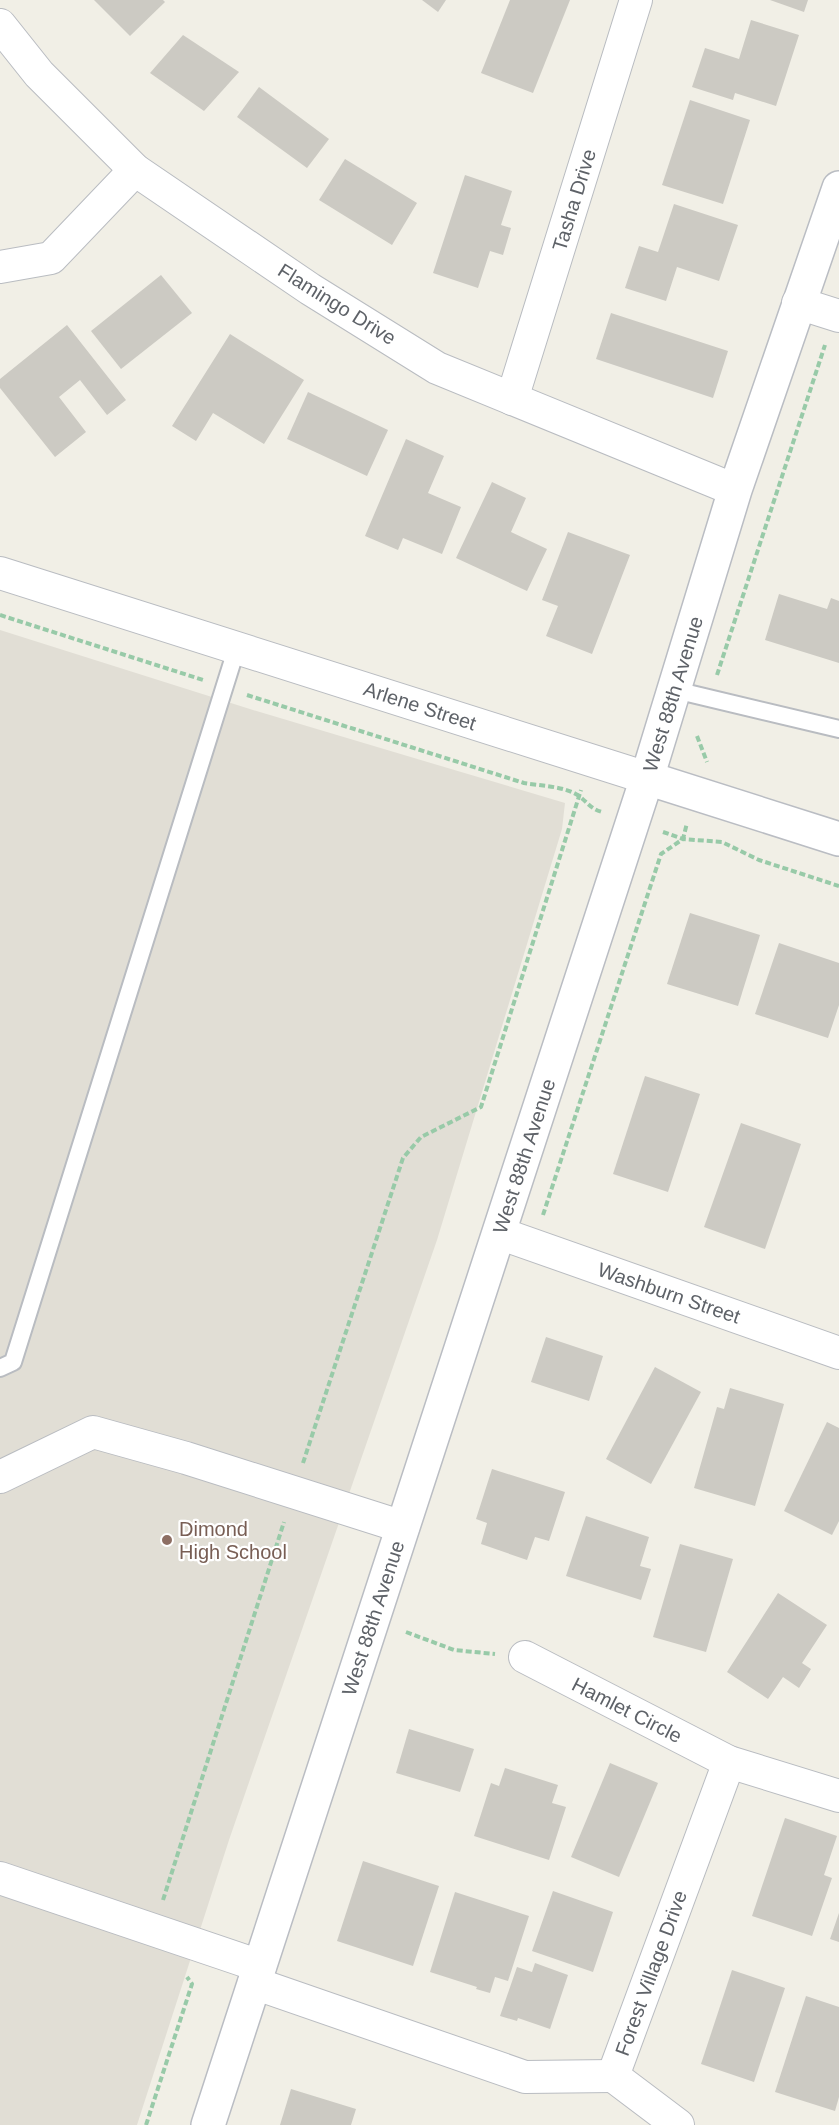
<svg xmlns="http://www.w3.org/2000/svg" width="839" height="2125" font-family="Helvetica,sans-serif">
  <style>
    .education { fill: #e1ded5 }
    .building { fill: #cccac3 }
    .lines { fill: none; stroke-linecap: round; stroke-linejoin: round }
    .lane-casing { stroke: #b9bcc1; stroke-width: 20 }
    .street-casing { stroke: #b9bcc1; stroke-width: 34 }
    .secondary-casing { stroke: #babdc3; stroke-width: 36 }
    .path { stroke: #98caa8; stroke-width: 4; stroke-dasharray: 6 3; stroke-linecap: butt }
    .lane { stroke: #fff; stroke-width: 16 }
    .street { stroke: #fff; stroke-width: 32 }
    .secondary { stroke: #fff; stroke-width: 33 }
    .education-dot { fill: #8d6e63; stroke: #fff; stroke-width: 2 }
    .labels { text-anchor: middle; stroke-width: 4.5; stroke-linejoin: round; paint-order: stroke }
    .street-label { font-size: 20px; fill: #5e6268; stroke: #fff }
    .education-label { font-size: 20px; fill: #785e54; stroke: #fff; text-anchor: start }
  </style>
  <rect width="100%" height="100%" fill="#f1efe6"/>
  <path class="education" d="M0 630 253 710 565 803 562 829 437 1240 229 1840 137 2125H0Z"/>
  <g class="building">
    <path d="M94 0H163L165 2 130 36Z"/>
    <path d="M422 0H446L438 12Z"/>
    <path d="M510 0H570L533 93 481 73Z"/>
    <path d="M770 0H808L804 12Z"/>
    <path d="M751 20 799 35 776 106 735 93 733 100 692 87 705 48 739 59Z"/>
    <path d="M183 35 239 72 204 111 150 73Z"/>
    <path d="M259 87 329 139 307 168 237 117Z"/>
    <path d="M690 100 750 120 723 204 662 185Z"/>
    <path d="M345 159 417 203 392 245 319 200Z"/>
    <path d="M465 175 512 191 501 225 511 228 503 255 490 251 478 288 433 273Z"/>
    <path d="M674 204 738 225 719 281 677 267 666 301 625 288 639 246 658 252Z"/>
    <path d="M161 275 192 313 121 369 91 331Z"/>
    <path d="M611 313 728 351 713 398 596 359Z"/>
    <path d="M67 325 126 400 107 415 80 380 59 397 86 432 55 457 0 388V379Z"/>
    <path d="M230 334 304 380 264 444 213 413 196 441 172 426Z"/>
    <path d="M308 392 388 430 367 476 287 439Z"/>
    <path d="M406 439 444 456 428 493 461 507 442 554 403 538 398 550 365 536Z"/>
    <path d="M492 482 526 498 511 532 547 549 527 591 456 558Z"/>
    <path d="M568 532 630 555 592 654 546 636 558 606 542 600Z"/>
    <path d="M779 594 827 609 831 598 839 601V663L765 640Z"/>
    <path d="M690 913 760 935 738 1006 667 984Z"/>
    <path d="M779 943 839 963V1005L828 1038 755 1014Z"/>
    <path d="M645 1076 700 1094 668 1192 613 1174Z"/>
    <path d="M741 1123 801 1144 765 1249 704 1227Z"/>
    <path d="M546 1337 603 1356 589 1401 531 1382Z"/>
    <path d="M655 1367 701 1392 651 1484 606 1459Z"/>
    <path d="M730 1388 784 1404 755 1506 694 1488 717 1407 724 1409Z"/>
    <path d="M827 1422 839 1428V1521L832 1535 784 1511Z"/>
    <path d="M492 1469 565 1492 549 1541 535 1537 527 1560 481 1544 487 1523 476 1519Z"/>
    <path d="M586 1516 649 1537 640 1566 651 1569 641 1600 566 1576Z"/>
    <path d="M680 1544 733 1559 706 1652 653 1637Z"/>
    <path d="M778 1593 827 1625 802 1663 811 1669 799 1688 783 1677 768 1699 727 1672Z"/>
    <path d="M409 1729 474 1749 460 1792 396 1773Z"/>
    <path d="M610 1763 658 1783 619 1877 571 1857Z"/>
    <path d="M505 1768 558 1785 552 1803 566 1807 549 1860 474 1836 491 1783 499 1786Z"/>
    <path d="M785 1818 837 1836 824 1875 832 1878 812 1936 752 1916Z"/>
    <path d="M363 1861 439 1886 413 1966 337 1941Z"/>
    <path d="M553 1891 613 1912 593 1972 532 1951Z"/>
    <path d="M455 1892 529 1916 508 1981 495 1977 490 1993 476 1989 477 1987 430 1972Z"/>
    <path d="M839 1913V1942L830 1939Z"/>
    <path d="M535 1963 568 1975 550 2029 518 2018 517 2021 500 2016 517 1967 532 1972Z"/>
    <path d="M732 1970 785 1988 754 2082 701 2064Z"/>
    <path d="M806 1996 839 2007V2097L835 2111 775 2092Z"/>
    <path d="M291 2089 356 2109 351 2125H280Z"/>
  </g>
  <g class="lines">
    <defs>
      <g id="lane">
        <path d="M675 690 839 729"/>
        <path d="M0 1368 13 1362 237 647"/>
      </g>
      <g id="street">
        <path d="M0 25 39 74 135 170 310 289 437 368 735 490"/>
        <path d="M0 267 51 258 135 170"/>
        <path d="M798 303 839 316"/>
        <path d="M512 399 636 0"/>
        <path d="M0 573 647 778"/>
        <path d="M499 1233 839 1353"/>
        <path d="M0 1477 93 1432 186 1458 403 1527"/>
        <path d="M525 1657 729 1762 839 1796"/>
        <path d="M0 1878 260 1966"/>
        <path d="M254 1983 525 2077 613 2076"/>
        <path d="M613 2076 729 1762"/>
        <path d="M613 2076 678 2125"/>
      </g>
      <g id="secondary">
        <path d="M647 778 839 839"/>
        <path d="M208 2125 647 778 735 490 839 188"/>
      </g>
    </defs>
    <use href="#lane" class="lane-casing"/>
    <use href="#street" class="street-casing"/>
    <use href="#secondary" class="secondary-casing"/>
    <g class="path">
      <path d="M0 615 203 680"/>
      <path d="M717 675 825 345"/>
      <path d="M247 695 524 783C541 786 565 786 579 796 588 803 591 809 602 812"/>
      <path d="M697 736 707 762"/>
      <path d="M663 832 683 839 722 842 759 860 839 886"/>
      <path d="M543 1215 661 854 683 839 687 823"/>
      <path d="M303 1463 403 1158 421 1137 481 1107 581 790"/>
      <path d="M406 1632 454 1650 495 1654"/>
      <path d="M163 1900 284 1522"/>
      <path d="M146 2125 192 1984 187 1977"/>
    </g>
    <use href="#lane" class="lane"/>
    <use href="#street" class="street"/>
    <use href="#secondary" class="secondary"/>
  </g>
  <circle class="education-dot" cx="167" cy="1540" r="6"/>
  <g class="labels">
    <g class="street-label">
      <text transform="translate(574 200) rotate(-73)" y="7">Tasha Drive</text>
      <text transform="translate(337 304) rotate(32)" y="7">Flamingo Drive</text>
      <text transform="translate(673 694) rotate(-73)" y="7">West 88th Avenue</text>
      <text transform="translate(420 706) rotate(18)" y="7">Arlene Street</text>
      <text transform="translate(524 1156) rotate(-72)" y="7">West 88th Avenue</text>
      <text transform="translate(669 1293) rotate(19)" y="7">Washburn Street</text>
      <text transform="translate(373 1618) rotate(-72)" y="7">West 88th Avenue</text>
      <text transform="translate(627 1710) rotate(27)" y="7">Hamlet Circle</text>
      <text transform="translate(651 1973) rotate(-70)" y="7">Forest Village Drive</text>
    </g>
    <g class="education-label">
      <text x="179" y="1536">Dimond<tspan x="179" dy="23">High School</tspan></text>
    </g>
  </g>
</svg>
